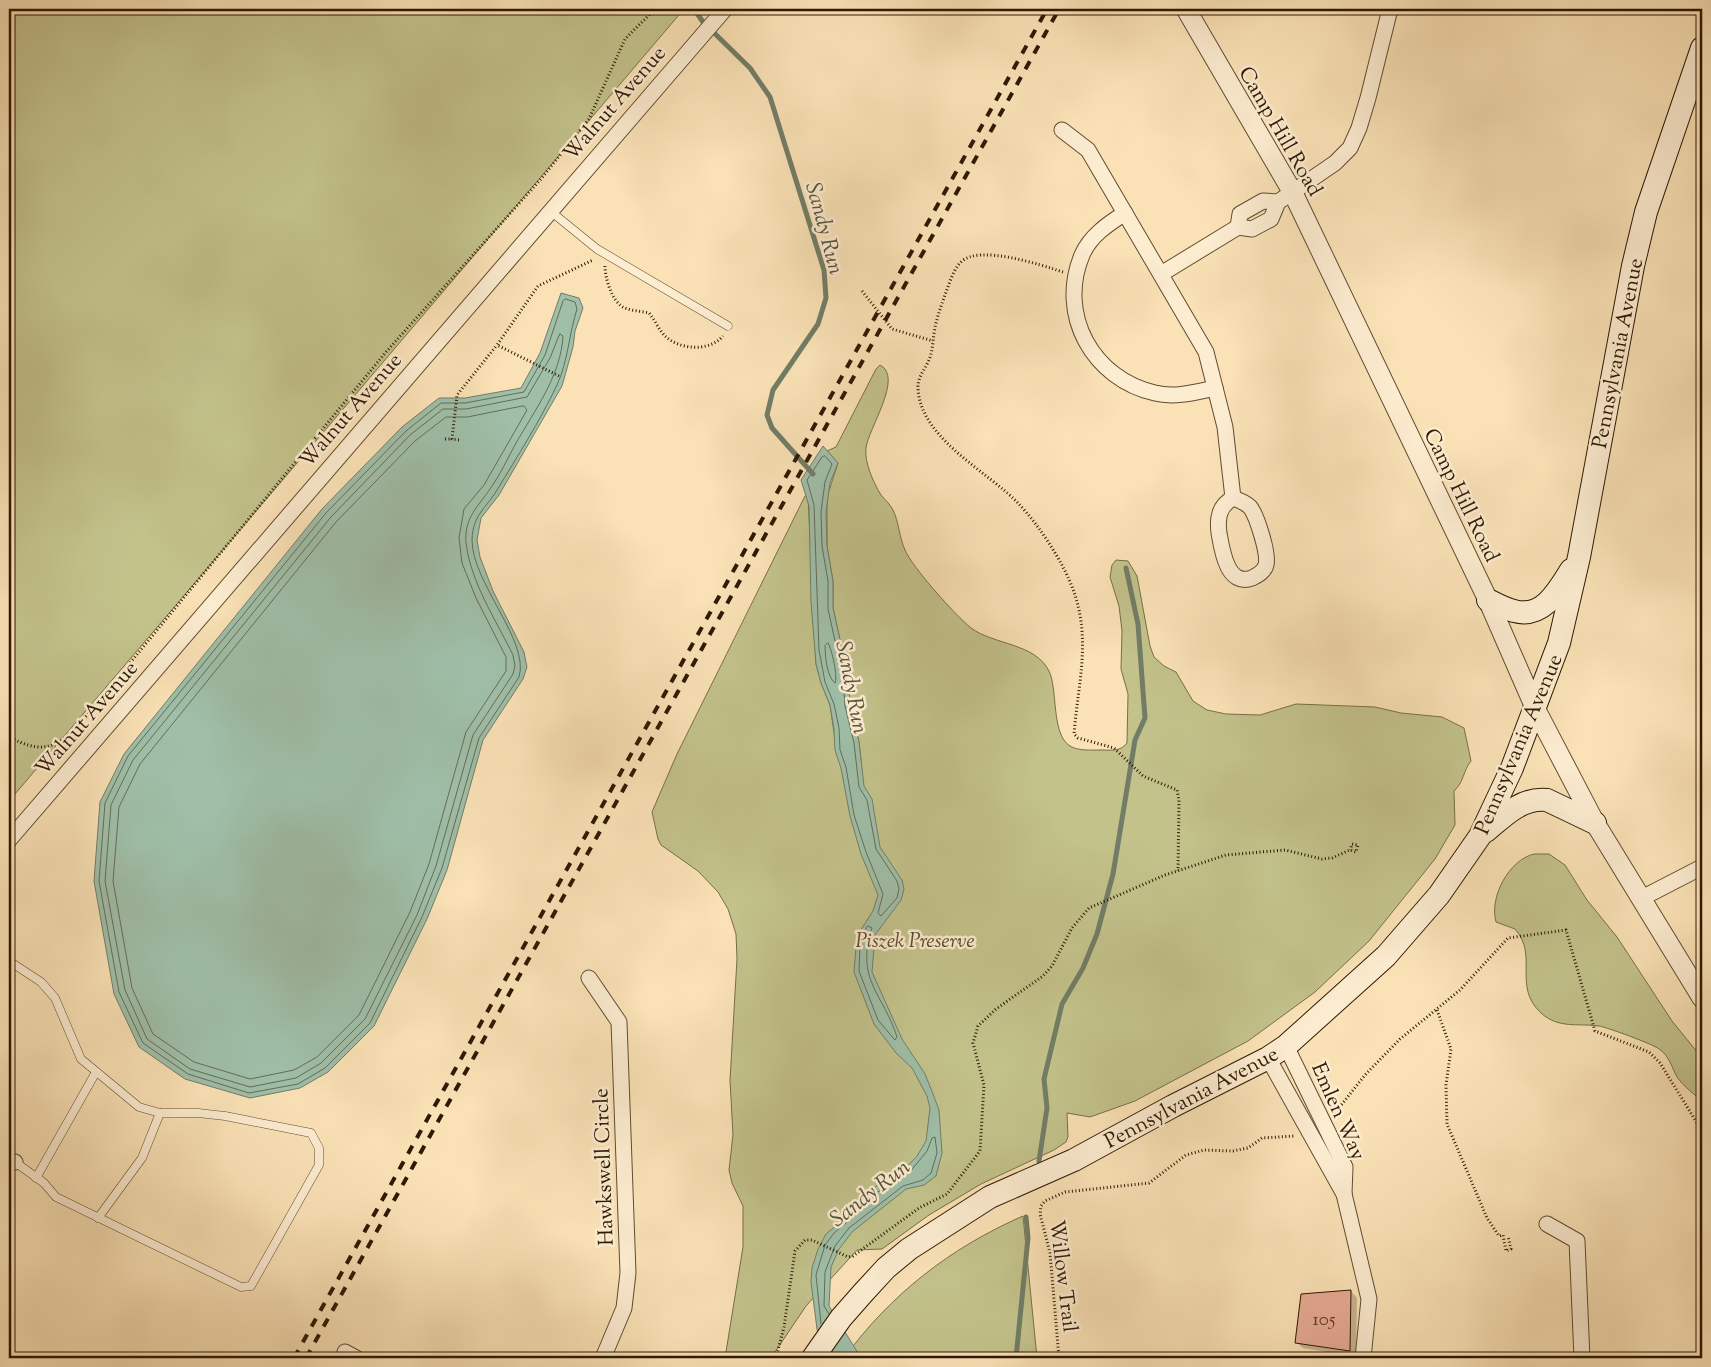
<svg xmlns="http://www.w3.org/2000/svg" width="1711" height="1367" font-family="'Sorts Mill Goudy',serif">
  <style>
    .green { fill: #c3c28b; stroke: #786e47 }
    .water { fill: #9fbfa9; stroke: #727d67 }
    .shadow { fill: #0003 }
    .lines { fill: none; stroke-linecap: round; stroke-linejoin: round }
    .shore { stroke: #666c56; stroke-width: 1 }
    .stream { stroke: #727d67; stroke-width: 5 }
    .building { fill: #e7ab94; stroke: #2e1903 }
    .service-casing { stroke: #614b30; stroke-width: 9 }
    .minor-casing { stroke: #614b30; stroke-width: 17 }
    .tertiary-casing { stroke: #614b30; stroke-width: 21 }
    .secondary-casing { stroke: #2e1903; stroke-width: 24 }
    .path { stroke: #2e1903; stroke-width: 3; stroke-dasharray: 1 2.5; stroke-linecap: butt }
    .service { stroke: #fcecd0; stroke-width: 8 }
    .minor { stroke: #fcecd0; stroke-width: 15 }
    .tertiary { stroke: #fcecd0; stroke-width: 19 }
    .secondary { stroke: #fcecd0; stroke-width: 22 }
    .rail { stroke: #2e1903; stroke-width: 4; stroke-dasharray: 9 9; stroke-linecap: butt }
    .labels { text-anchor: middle; stroke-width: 5; stroke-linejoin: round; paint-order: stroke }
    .number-label { font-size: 19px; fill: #5c3e27 }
    .street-label { font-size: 21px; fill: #2e1903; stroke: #fcecd0 }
    .park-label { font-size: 21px; font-style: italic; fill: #5b4c2c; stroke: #fcecd0 }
    .water-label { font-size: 22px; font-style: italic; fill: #56533d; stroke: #fcecd0 }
  </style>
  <rect width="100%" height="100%" fill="#fae2b6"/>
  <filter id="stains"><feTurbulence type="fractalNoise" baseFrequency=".004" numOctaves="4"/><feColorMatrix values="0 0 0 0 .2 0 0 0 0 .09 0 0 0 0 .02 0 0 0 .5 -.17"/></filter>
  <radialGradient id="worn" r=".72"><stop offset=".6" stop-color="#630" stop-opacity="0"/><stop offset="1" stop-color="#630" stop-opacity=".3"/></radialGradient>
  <g class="green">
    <path d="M9 9H684L9 801Z"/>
    <path d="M880 365C904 377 868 429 866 448 864 462 874 484 881 495 885 500 890 504 893 510 899 522 899 537 905 550 912 567 956 616 971 628 994 645 1035 643 1049 671 1058 690 1051 734 1070 746 1078 751 1091 750 1100 750 1111 750 1120 752 1127 743L1128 694 1121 669 1122 631 1119 606 1110 577 1112 565 1116 560 1128 561 1137 576 1150 646 1154 657 1164 666 1176 672 1193 701 1207 710 1226 714 1260 715 1296 704 1375 707 1401 713 1442 717 1464 728 1471 761C1463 771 1464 782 1454 791L1455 825 1435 859 1369 941 1315 992 1248 1041 1135 1101 1090 1117 1067 1113 1068 1137 1066 1142 1054 1150 981 1184 929 1215 882 1249 857 1250 806 1306 771 1358H725L743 1247V1206L732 1183 729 1170 733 1135 730 1080 737 959 736 934 728 909 718 892 698 871 661 845 658 839 652 812 677 754 805 496 808 495 816 664 821 683 830 705 835 739 861 761 859 742 850 706 848 676 833 608V581L827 546V497L838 463 827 451 836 447 876 369Z"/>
    <path d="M1534 854H1549L1565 865 1587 900 1617 937 1672 1021 1702 1058V1101C1694 1094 1683 1086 1677 1077 1672 1068 1669 1055 1659 1049 1653 1044 1606 1027 1599 1026 1577 1023 1559 1029 1541 1013 1512 986 1539 956 1515 929L1496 922C1489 897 1509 860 1534 854Z"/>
    <path d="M1023 1216 1037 1358H844C891 1294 950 1248 1023 1216Z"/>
  </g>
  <g class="water">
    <path d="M561 293 579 298 583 308 575 331 573 347 562 386 499 495 481 518 477 540 480 557 493 591 524 652 527 667 523 679 483 740 447 870 427 919 374 1026 328 1072 300 1088 250 1098 185 1079 139 1047 114 994 94 881 100 802 124 754 322 509 402 427 439 398H465L521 388 540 353Z"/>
    <path d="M823 446 838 463 830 483 826 512 827 546 833 581V608L848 676 850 706 859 742 864 786 872 799 880 847 902 880 904 889 901 900 875 935 872 972 902 1039 925 1074 933 1094 939 1110 942 1153 936 1176 924 1185 906 1189 852 1232 839 1249 831 1267 829 1306 861 1358H825L817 1329 811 1282 812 1268 818 1249 826 1234 844 1219 861 1198 871 1189 900 1174 917 1156 926 1141 930 1108 927 1096 912 1068 896 1053 874 1024 854 972 857 936 873 911 878 895 861 854 850 816 841 768 835 750 834 729 830 705 821 683 816 664 811 602 809 506 801 480Z"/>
  </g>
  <path class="shadow" d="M1351 1291 1357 1298 1356 1357 1303 1348 1296 1342Z"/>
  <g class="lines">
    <g class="shore">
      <path d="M566 299 575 302 577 309C569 334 568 361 557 385 540 421 517 457 497 490 485 510 473 514 472 540 472 583 530 641 519 677L479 738 442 868 422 917 370 1023 325 1068 298 1084 249 1093 188 1074 143 1043 119 992 99 881 105 803 128 756 326 513 406 431 441 403H465L524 392 545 355 563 301Z"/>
      <path d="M560 334 563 336C561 375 535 410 516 443 508 458 500 475 490 489 477 508 464 518 466 543 471 583 496 620 513 655L515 666 513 674 473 735 436 866 417 915 365 1019 321 1063 296 1078 250 1087 190 1069 147 1039 125 990 105 881 111 805 133 760 331 517 410 435 443 409H466L527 397 550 358Z"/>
      <path d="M524 406 527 410 484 485 464 509 459 538 462 563 476 598 506 657V671L466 732 429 864 410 912 359 1015 317 1057 294 1070 250 1079 194 1062 153 1034 132 988 113 881 119 807 140 764 336 522 415 441 446 417H467Z"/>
      <path d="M825 456 832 464 825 482 821 512 822 546 828 581V609L843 677 845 706 854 743 859 787 867 800 876 849 897 881 899 889 897 898 881 916 878 913 883 894 866 852 854 815 846 767 840 750 839 728 834 704 825 682 819 650 814 505 807 480 822 457Z"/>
      <path d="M828 643C832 649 838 678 835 683 827 677 825 656 825 646Z"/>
      <path d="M868 926 872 928C855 980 883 993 897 1037L895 1040 878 1020 859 971 860 945 864 932Z"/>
      <path d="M821 1324 816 1275 825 1245 834 1233 847 1222 872 1195 895 1183 909 1173 927 1151 932 1138 935 1137 937 1153 931 1173 923 1180 903 1186 849 1228 835 1246 825 1272 824 1306 829 1314"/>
    </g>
    <g class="stream">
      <path d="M694 9 703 22 750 68 770 97 824 270 826 298 818 324 773 390 767 415 772 428 813 474"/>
      <path d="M1039 1161 1047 1108 1044 1079 1062 1004 1083 968 1097 934 1113 874 1135 740 1145 718 1138 624 1126 568"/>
      <path d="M1016 1358 1028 1238 1026 1217"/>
    </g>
  </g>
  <path class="building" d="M1351 1290 1350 1351 1295 1343 1301 1294Z"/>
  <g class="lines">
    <defs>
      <g id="service">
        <path d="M549 210 597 249 728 326"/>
        <path d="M9 961 41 982 55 998 81 1059 139 1107 160 1113H198L225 1116 311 1133 319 1148V1165L251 1286 241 1287 56 1197 44 1183 15 1162"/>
        <path d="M36 1178 96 1072"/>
        <path d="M98 1218 142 1158 160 1113"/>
      </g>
      <g id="minor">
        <path d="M1062 130 1088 150 1206 352 1225 427 1233 498C1219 506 1217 518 1219 533 1222 550 1227 587 1252 578 1258 575 1264 572 1266 565 1269 554 1257 516 1250 507 1245 502 1239 500 1233 498"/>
        <path d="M1125 213C1108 224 1090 236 1082 255 1057 315 1093 379 1155 393 1175 398 1196 392 1215 388"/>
        <path d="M1238 227 1240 214 1263 201 1278 202"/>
        <path d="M1161 274 1238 227 1252 229 1271 219 1278 202 1335 163 1350 148 1359 128 1368 98 1390 9"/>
        <path d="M9 840 725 9"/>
        <path d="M1640 899 1702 867"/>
        <path d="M589 978 619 1022 628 1273 624 1308 603 1358"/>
        <path d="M1286 1046 1345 1167 1344 1194 1369 1299 1363 1358"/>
        <path d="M1268 1058 1344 1194"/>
        <path d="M9 1160 15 1162"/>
        <path d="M1547 1224 1577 1241 1582 1358"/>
        <path d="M345 1352 356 1358"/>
      </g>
      <path id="tertiary" d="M1186 9 1293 193 1488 600 1536 710 1595 823 1702 998"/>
      <g id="secondary">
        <path d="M1488 600C1496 604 1505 609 1514 611 1543 619 1558 591 1571 570"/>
        <path d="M1486 831C1504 816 1522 797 1547 800L1595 823"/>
        <path d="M813 1358 841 1318 863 1293 886 1268 909 1249 990 1197 1074 1160 1173 1106 1268 1058 1286 1046 1386 956 1439 895 1480 836 1512 768 1559 643 1579 557 1633 266 1646 212 1702 48"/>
      </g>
    </defs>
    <use href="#service" class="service-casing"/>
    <use href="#minor" class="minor-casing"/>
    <use href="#tertiary" class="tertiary-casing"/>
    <use href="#secondary" class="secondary-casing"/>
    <g class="path">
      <path d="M605 266C605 278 612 303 625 308 632 311 641 311 649 313 655 320 659 330 665 336 680 350 709 352 723 336"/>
      <path d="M1063 272C1041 265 979 244 961 262 953 270 950 282 946 292 942 304 937 316 935 328 933 337 933 346 931 354 928 367 917 375 918 389 921 439 987 471 1018 503 1039 525 1064 563 1074 592 1091 641 1078 684 1074 734L1078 738 1114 748 1143 776 1177 790 1179 800 1178 871"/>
      <path d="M862 291 892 329 933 341"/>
      <path d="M559 376 497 345 538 286 593 260"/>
      <path d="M445 439H452"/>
      <path d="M459 440 452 439 457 395 497 345"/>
      <path d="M11 738C37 751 52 751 74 731L386 352 541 179 589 119 625 39 655 9"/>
      <path d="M1437 1010 1451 1049 1446 1085 1447 1124 1487 1218 1499 1236 1503 1235 1506 1251 1511 1249 1508 1236"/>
      <path d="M1335 1113 1365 1075 1400 1039 1460 990 1508 938 1566 930 1595 1031 1649 1052 1660 1063 1702 1131"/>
      <path d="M776 1358 784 1327 795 1251 805 1240H812L848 1257 853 1256 919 1208 947 1194 980 1151 984 1085 973 1043 978 1026 996 1009 1043 976 1052 966 1072 928 1089 908 1165 875 1226 855 1285 850 1322 859 1332 858 1350 850 1356 852 1358 845 1352 844 1350 850"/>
      <path d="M1059 1358 1050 1253 1040 1214 1041 1206 1045 1201 1065 1192 1149 1183 1186 1155 1204 1150 1233 1151 1248 1148 1262 1138 1295 1136"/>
    </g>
    <use href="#service" class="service"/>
    <use href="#minor" class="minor"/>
    <use href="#tertiary" class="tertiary"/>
    <use href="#secondary" class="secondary"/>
    <g class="rail">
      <path d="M294 1358 1047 9"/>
      <path d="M306 1358 1059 9"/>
    </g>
  </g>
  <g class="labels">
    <g class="number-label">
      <text x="1324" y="1325">105</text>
    </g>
    <g class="street-label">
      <text transform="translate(614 103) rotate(-49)" y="7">Walnut Avenue</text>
      <text transform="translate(1281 131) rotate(60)" y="7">Camp Hill Road</text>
      <text transform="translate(1617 353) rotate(-79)" y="7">Pennsylvania Avenue</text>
      <text transform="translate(350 410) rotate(-49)" y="7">Walnut Avenue</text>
      <text transform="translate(1462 495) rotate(64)" y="7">Camp Hill Road</text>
      <text transform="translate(86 718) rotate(-49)" y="7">Walnut Avenue</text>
      <text transform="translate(1518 744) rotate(-67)" y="7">Pennsylvania Avenue</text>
      <text transform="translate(1191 1097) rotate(-28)" y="7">Pennsylvania Avenue</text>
      <text transform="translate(1339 1111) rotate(66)" y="7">Emlen Way</text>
      <text transform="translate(603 1167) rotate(-92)" y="7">Hawkswell Circle</text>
      <text transform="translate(1064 1276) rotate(83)" y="7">Willow Trail</text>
    </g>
    <g class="park-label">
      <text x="915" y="947">Piszek Preserve</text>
    </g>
    <g class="water-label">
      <text transform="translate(826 228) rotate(75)" y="8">Sandy Run</text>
      <text transform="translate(853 687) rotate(79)" y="8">Sandy Run</text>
      <text transform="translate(869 1192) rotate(-38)" y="8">Sandy Run</text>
    </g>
  </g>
  <rect width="1711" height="1367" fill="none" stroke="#fae2b6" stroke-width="30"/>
  <rect x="10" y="10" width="1691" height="1347" fill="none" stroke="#2e1903" stroke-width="2.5"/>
  <rect x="15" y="15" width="1681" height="1337" fill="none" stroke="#2e1903"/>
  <rect width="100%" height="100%" filter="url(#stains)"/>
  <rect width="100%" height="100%" fill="url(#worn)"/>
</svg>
